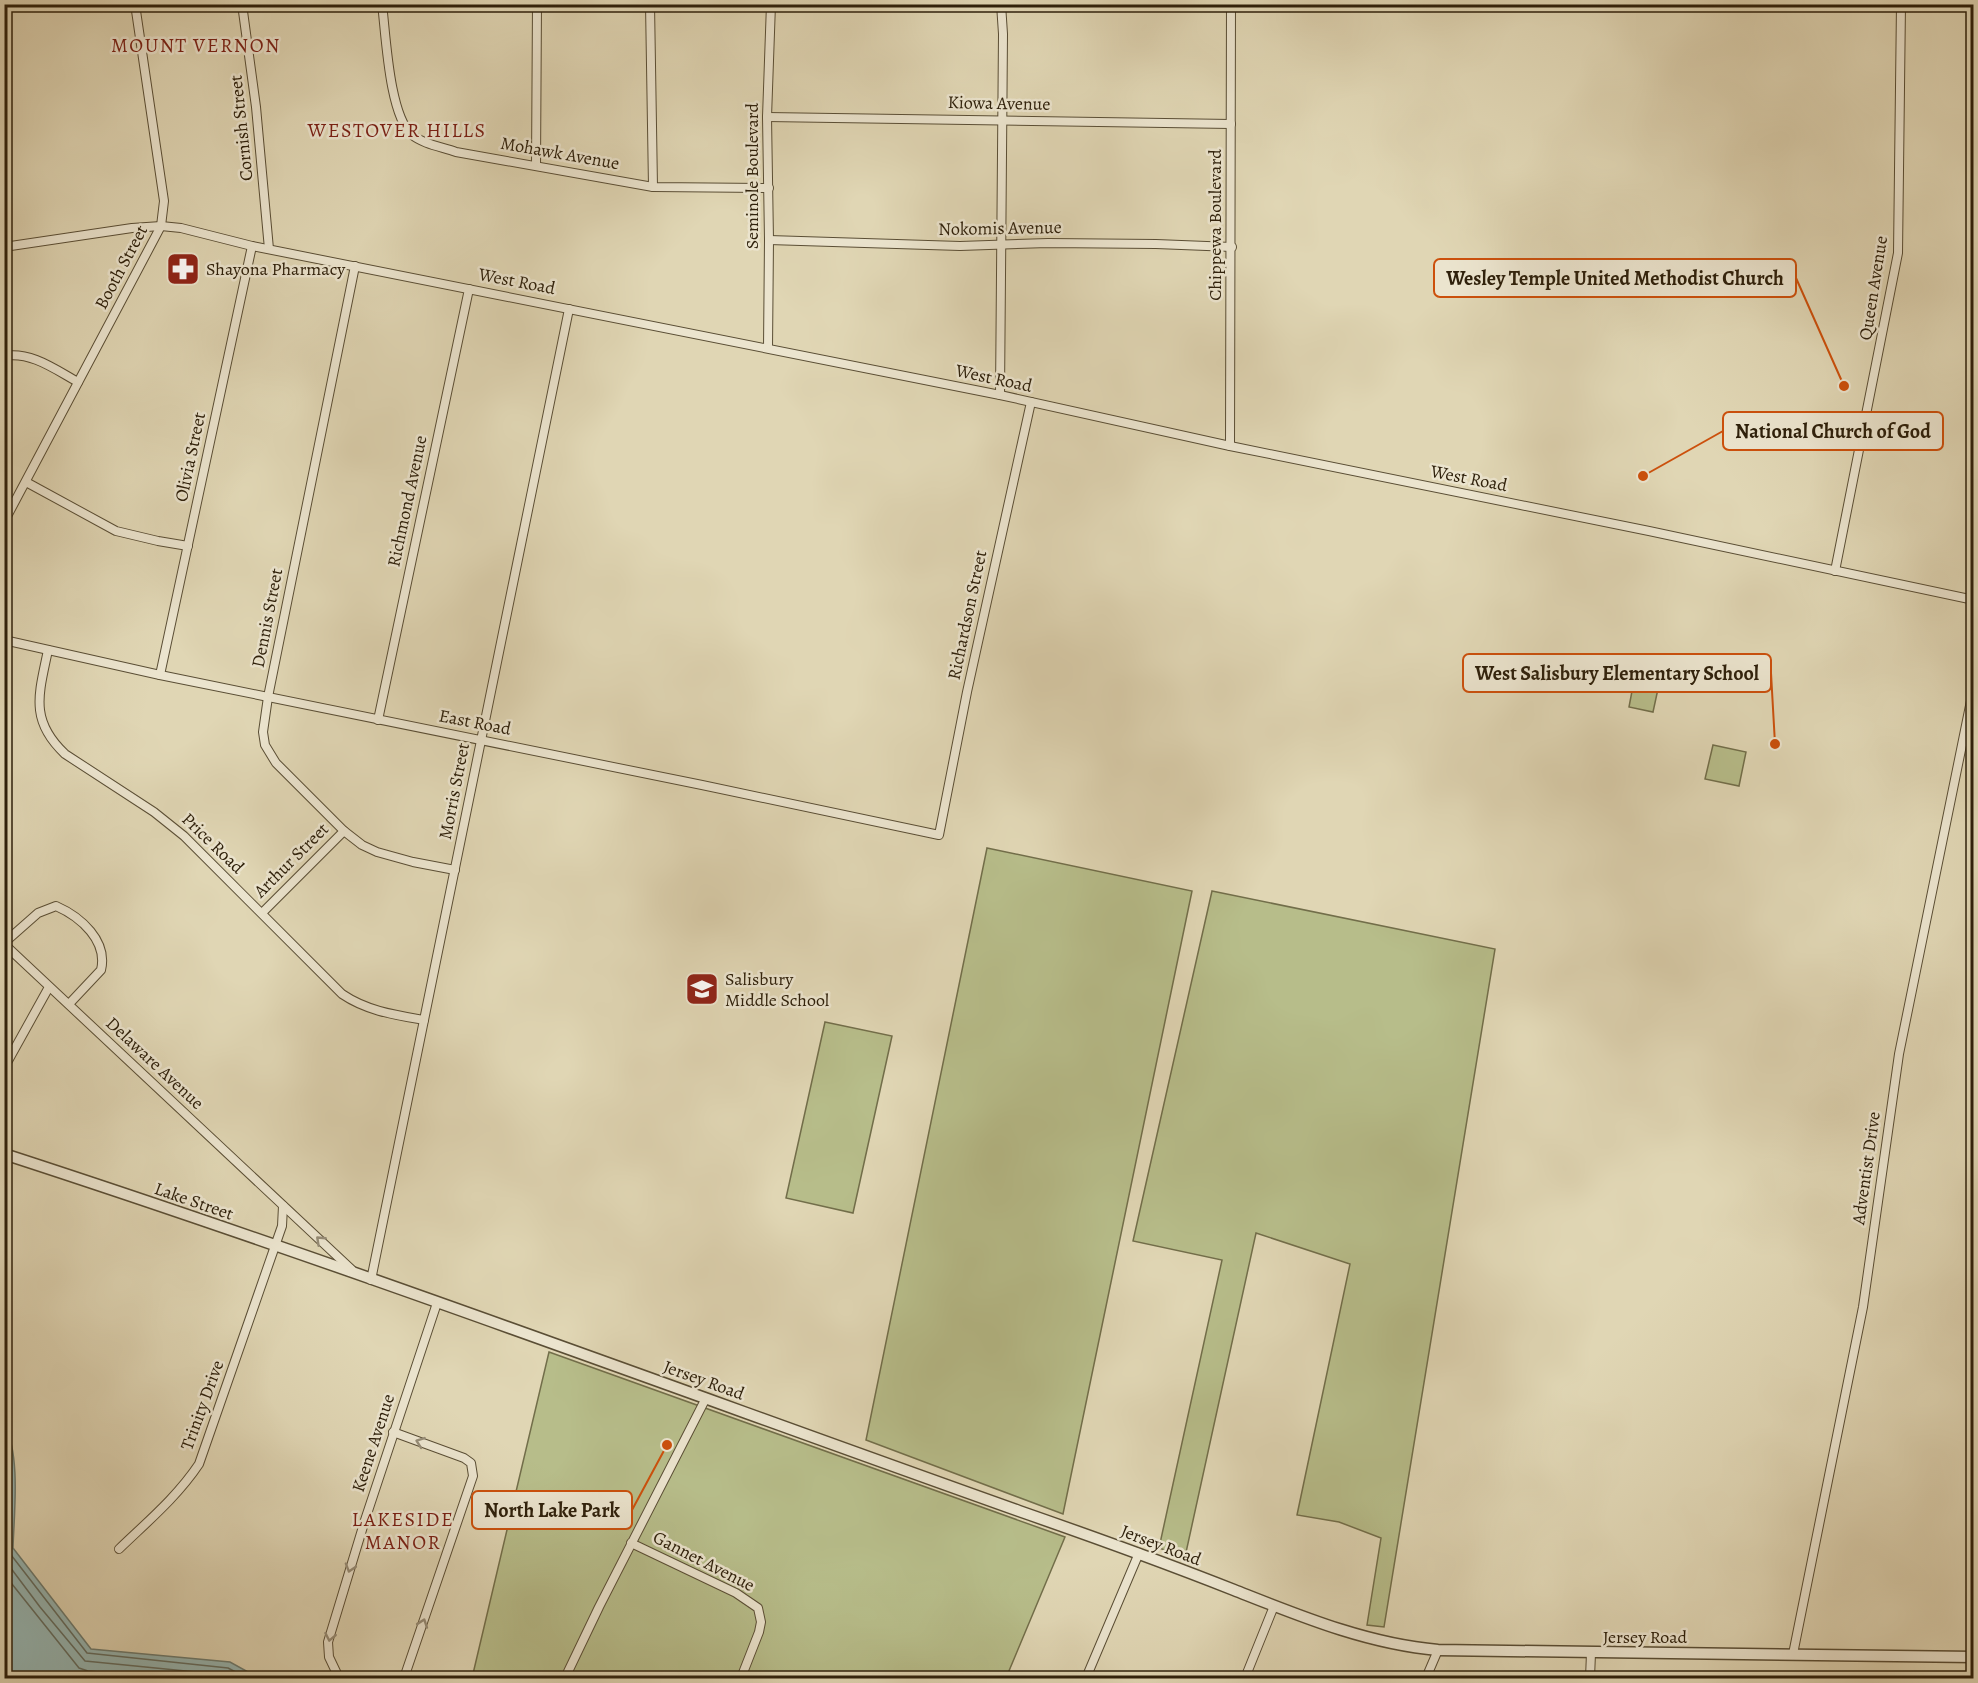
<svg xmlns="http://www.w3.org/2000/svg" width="1978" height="1683" font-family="Alegreya,serif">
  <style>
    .park { fill: #b7bd8a; stroke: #726e4a; stroke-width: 1.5 }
    .water { fill: #96b7b4; stroke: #6c7b70; stroke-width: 1.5 }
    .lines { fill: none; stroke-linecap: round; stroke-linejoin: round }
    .shore { stroke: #626c60; stroke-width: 1.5 }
    .minor-casing { stroke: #5a4e35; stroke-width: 10 }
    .tertiary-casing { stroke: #5a4e35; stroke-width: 13 }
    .minor { stroke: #ebe4ce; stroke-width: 8 }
    .tertiary { stroke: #ebe4ce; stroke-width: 10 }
    .oneway { stroke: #968c76 }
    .labels { text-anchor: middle; stroke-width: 5; stroke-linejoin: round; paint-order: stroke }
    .street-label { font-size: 18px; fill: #2e200b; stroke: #ebe4ce }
    .poi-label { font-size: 18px; fill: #2e200b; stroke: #ebe4ce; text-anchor: start }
    .neighbourhood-label { font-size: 20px; letter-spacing: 1.5px; fill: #7a1f14; stroke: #ebe4ce }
    .leader { fill: none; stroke: #cc500c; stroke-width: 2 }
    .callout-dot { fill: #cc500c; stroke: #ebe4ce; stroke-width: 2 }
    .callout { fill: #ebe4ce; stroke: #cc500c; stroke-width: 2 }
    .callout-label { font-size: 20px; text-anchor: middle; font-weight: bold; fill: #2e200b }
  </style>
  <rect width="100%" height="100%" fill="#e0d6b4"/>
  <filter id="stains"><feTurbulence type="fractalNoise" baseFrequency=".00333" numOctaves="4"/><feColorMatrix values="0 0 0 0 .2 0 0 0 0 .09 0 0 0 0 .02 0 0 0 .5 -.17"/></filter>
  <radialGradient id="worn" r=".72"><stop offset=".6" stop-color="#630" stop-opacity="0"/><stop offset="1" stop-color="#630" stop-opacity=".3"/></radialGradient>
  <g class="park">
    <path d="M1636 670 1661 675 1653 712 1629 707Z"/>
    <path d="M1713 745 1746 752 1739 786 1705 779Z"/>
    <path d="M987 848 1192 891 1063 1514 866 1440Z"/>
    <path d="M1212 891 1495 949 1384 1627 1367 1625 1381 1538 1339 1522 1297 1515 1350 1264 1256 1233 1185 1557 1159 1548 1222 1260 1133 1241Z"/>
    <path d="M825 1022 892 1036 853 1213 786 1198Z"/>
    <path d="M549 1352 1065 1537 1006 1678H472Z"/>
  </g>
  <path class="water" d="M4 1424C21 1454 14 1514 13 1548L91 1649 230 1662 259 1678H5Z"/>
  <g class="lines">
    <g class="shore">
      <path d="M4 1436 10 1489 8 1551 87 1653 228 1668 247 1678"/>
      <path d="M4 1559 40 1607 85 1661 226 1675 232 1678"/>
      <path d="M4 1574 79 1668 88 1671 168 1678"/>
    </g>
    <defs>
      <g id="minor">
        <path d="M242 4 256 107 269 249"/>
        <path d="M382 4C386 35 389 115 412 135 423 144 442 147 456 152L653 187 769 188"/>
        <path d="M650 4 653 187"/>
        <path d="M767 117 1231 124"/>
        <path d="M536 165 537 4"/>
        <path d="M769 240 960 246 1048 243 1156 244 1232 247"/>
        <path d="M4 247 132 228 161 226 181 228 252 246 1000 395 1230 446 1649 531 1974 600"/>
        <path d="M355 266 268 697 263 732 265 745 276 763 344 831 362 845 377 852 413 862 455 870"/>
        <path d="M768 348 769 240 767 117 771 4"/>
        <path d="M4 356C31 351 56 370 78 382"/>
        <path d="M1000 395 1003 34 1001 4"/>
        <path d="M1230 446 1231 4"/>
        <path d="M26 482 116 531 158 541 188 546"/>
        <path d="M4 522 161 226 164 201 135 4"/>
        <path d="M1835 571 1898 253 1901 4"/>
        <path d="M4 640 160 675 702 785 939 835 967 692 1031 402"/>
        <path d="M48 650C39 694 29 720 65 754L154 812 184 836 342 994C367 1011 395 1015 424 1020"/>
        <path d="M160 675 252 246"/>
        <path d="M378 720 469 289"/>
        <path d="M262 913 344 831"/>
        <path d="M4 943 38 913 56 906C81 917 108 941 101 970L69 1004"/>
        <path d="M4 944 352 1270"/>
        <path d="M4 1068 49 987"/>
        <path d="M371 1280 569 309"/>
        <path d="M393 1432 464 1458 471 1463 473 1476 404 1678"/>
        <path d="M631 1543 736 1593 758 1608 761 1622 759 1632 741 1678"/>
        <path d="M119 1549C147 1522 177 1497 199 1464L282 1226 283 1206"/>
        <path d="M1793 1654 1863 1307 1899 1054 1974 686"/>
        <path d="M339 1678 329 1657 328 1642 365 1520 437 1303"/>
        <path d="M565 1678 599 1607 706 1398"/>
        <path d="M1086 1678 1139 1553"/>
        <path d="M1245 1678 1274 1606"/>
        <path d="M1426 1678 1438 1650"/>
        <path d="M1590 1678 1591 1653"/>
      </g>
      <path id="tertiary" d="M4 1154C346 1265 682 1391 1019 1511 1091 1536 1163 1562 1234 1590 1300 1616 1367 1644 1438 1650L1974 1657"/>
    </defs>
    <use href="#minor" class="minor-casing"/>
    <use href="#tertiary" class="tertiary-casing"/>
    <use href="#minor" class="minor"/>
    <use href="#tertiary" class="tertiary"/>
  </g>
  <defs><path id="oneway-chevron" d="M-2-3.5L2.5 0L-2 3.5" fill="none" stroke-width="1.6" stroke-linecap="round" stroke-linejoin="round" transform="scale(1.5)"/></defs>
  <g class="oneway">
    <use href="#oneway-chevron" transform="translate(320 1240) rotate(-137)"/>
    <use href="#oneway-chevron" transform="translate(420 1442) rotate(-160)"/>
    <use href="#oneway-chevron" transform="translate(350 1568) rotate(107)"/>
    <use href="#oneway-chevron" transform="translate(423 1623) rotate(-71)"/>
    <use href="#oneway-chevron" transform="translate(330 1637) rotate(101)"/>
  </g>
  <defs>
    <symbol id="pharmacy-square" viewBox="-11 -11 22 22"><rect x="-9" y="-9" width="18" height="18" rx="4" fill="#8f2418" stroke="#ebe4ce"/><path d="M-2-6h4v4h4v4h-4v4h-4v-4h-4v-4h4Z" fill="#fff"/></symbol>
    <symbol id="school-square" viewBox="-11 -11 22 22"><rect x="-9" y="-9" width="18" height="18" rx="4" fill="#8f2418" stroke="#ebe4ce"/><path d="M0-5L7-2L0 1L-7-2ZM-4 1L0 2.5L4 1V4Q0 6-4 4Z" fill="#fff"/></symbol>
  </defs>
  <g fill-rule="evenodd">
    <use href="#pharmacy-square" x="164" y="250" width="38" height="38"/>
    <use href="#school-square" x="683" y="970" width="38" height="38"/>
  </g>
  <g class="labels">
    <g class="street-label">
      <text transform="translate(999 103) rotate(1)" y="6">Kiowa Avenue</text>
      <text transform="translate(241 128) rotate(-96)" y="6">Cornish Street</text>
      <text transform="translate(560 153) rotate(10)" y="6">Mohawk Avenue</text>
      <text transform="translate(752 176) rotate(-90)" y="6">Seminole Boulevard</text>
      <text transform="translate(1215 225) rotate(-90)" y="6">Chippewa Boulevard</text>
      <text transform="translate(1000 228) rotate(-1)" y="6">Nokomis Avenue</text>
      <text transform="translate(121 267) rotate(-62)" y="6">Booth Street</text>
      <text transform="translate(517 281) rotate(11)" y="6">West Road</text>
      <text transform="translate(1873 288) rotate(-81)" y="6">Queen Avenue</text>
      <text transform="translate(994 378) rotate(12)" y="6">West Road</text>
      <text transform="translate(190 457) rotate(-78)" y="6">Olivia Street</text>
      <text transform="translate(1469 478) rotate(11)" y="6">West Road</text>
      <text transform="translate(407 501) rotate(-78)" y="6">Richmond Avenue</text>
      <text transform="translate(967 615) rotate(-78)" y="6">Richardson Street</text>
      <text transform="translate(267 618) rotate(-79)" y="6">Dennis Street</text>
      <text transform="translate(475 722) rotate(11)" y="6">East Road</text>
      <text transform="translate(454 791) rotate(-79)" y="6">Morris Street</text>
      <text transform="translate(213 843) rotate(44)" y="6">Price Road</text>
      <text transform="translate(291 860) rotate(-45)" y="6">Arthur Street</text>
      <text transform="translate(155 1063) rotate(43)" y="6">Delaware Avenue</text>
      <text transform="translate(1866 1168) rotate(-82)" y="6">Adventist Drive</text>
      <text transform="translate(194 1201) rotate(19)" y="6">Lake Street</text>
      <text transform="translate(704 1380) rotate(20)" y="6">Jersey Road</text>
      <text transform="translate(202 1405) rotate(-70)" y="6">Trinity Drive</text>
      <text transform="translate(373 1443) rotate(-72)" y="6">Keene Avenue</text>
      <text transform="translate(1161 1545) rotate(21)" y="6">Jersey Road</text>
      <text transform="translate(704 1561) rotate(27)" y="6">Gannet Avenue</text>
      <text x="1645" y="1643">Jersey Road</text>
    </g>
    <g class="poi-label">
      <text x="206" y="275">Shayona Pharmacy</text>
      <text x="725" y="985">Salisbury<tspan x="725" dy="21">Middle School</tspan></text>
    </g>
    <g class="neighbourhood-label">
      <text x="196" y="52">MOUNT VERNON</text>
      <text x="397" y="137">WESTOVER HILLS</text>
      <text x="403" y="1526">LAKESIDE<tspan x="403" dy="23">MANOR</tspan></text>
    </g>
  </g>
  <path class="leader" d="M1844 386L1796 278M1643 476L1723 431M1775 744L1771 673M667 1445L632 1510"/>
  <g class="callout-dot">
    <circle cx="1844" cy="386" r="6"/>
    <circle cx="1643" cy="476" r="6"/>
    <circle cx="1775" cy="744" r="6"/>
    <circle cx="667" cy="1445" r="6"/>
  </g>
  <g class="callout">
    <rect x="1434" y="259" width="362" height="38" rx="6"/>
    <rect x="1723" y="412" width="220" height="38" rx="6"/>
    <rect x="1463" y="654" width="308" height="38" rx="6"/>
    <rect x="472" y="1491" width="160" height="38" rx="6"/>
  </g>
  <g class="callout-label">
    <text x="1615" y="285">Wesley Temple United Methodist Church</text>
    <text x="1833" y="438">National Church of God</text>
    <text x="1617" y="680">West Salisbury Elementary School</text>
    <text x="552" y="1517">North Lake Park</text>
  </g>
  <rect width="1978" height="1683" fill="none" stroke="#e0d6b4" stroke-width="24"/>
  <rect x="6" y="6" width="1966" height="1671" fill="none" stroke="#2e200b" stroke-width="3"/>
  <rect x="12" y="12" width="1954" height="1659" fill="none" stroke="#2e200b" stroke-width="1.5"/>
  <rect width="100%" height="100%" filter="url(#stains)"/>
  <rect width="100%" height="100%" fill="url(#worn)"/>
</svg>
